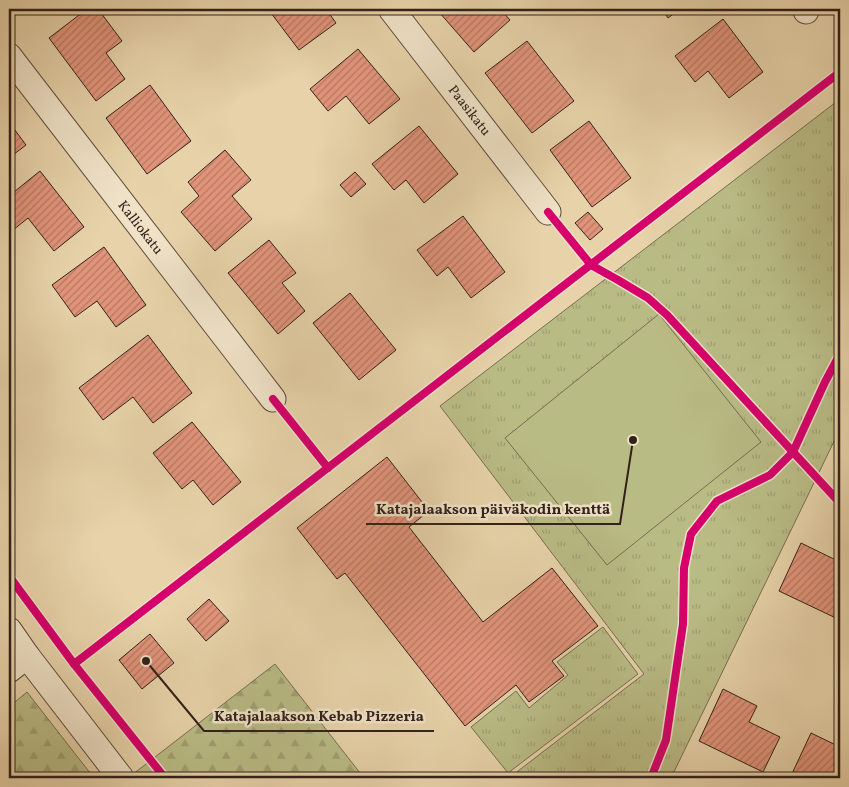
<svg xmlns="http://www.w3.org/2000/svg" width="849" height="787" font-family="Vollkorn,serif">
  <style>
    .forest { fill: url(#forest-firs); stroke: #766e50 }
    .park { fill: url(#park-tufts); stroke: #766e50 }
    .garden { fill: #b9bb85; stroke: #766e50 }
    .building { fill: url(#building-hatch); stroke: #32211a }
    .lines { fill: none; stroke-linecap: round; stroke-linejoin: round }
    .street-casing { stroke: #5f4d3e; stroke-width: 27 }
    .street { stroke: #efe2c7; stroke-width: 25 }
    .cycleway-casing { stroke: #efe2c7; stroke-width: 11 }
    .cycleway { stroke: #d6006c; stroke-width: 8 }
    .labels { text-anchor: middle; stroke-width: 5; stroke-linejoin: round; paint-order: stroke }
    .street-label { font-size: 14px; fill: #32211a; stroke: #efe2c7 }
    .leader { fill: none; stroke: #32211a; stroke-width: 2 }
    .callout-dot { fill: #32211a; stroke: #efe2c7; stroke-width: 2 }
    .callout-label { font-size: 15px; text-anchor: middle; font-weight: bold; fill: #32211a; stroke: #efe2c7; stroke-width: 5; stroke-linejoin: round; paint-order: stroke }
  </style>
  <defs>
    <pattern id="forest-firs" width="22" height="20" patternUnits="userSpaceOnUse" patternTransform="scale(1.25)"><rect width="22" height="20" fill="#b9bb85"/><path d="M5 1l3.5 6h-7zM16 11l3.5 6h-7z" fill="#a0a072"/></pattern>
    <pattern id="park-tufts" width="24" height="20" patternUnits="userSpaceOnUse" patternTransform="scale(1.25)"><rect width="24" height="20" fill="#b9bb85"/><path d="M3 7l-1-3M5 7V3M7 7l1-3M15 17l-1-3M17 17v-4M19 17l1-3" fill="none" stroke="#a0a072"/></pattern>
    <pattern id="building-hatch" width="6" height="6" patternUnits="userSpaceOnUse" patternTransform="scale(1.25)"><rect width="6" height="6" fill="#e1947a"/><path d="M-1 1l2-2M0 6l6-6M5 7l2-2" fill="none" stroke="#b77863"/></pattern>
  </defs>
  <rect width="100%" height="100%" fill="#e7d2a9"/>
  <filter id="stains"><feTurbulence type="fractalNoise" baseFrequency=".004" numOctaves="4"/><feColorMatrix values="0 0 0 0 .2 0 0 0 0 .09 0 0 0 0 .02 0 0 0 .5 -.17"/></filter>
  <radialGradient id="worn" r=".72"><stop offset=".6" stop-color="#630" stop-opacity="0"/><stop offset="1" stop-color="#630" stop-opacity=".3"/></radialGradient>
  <g class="forest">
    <path d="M275 664 364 778H128Z"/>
    <path d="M27 692 94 778H9V707Z"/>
  </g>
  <g class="park">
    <path d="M840 99V429L671 778H509L644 674 440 406Z"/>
    <path d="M603 627 638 674 508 773 471 727 516 691 529 708 568 675 557 662Z"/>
  </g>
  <path class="garden" d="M659 314 761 442 607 565 505 438Z"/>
  <g class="building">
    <path d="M87 9H98L122 41 106 53 125 79 96 101 49 38Z"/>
    <path d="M268 9H326L336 23 299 50Z"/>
    <path d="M442 9H500L510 20 474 52 439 12Z"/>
    <path d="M662 9H680L668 18Z"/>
    <path d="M723 19 763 72 729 98 708 71 695 82 675 56Z"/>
    <path d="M527 41 574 101 532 133 485 73Z"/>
    <path d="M358 49 400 99 369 124 346 96 328 111 310 89Z"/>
    <path d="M150 85 191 141 147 174 106 118Z"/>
    <path d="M589 121 631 178 592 207 550 150Z"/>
    <path d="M9 122 26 145 9 158Z"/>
    <path d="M419 126 458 174 424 203 406 180 394 190 372 164Z"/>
    <path d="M225 150 251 180 232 196 252 219 215 251 181 212 199 196 188 182Z"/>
    <path d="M40 171 84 227 54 251 28 218 13 230 9 224V196Z"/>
    <path d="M355 172 366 184 351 197 340 185Z"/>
    <path d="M588 212 603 229 590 240 575 223Z"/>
    <path d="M463 216 505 272 471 298 448 267 437 276 417 250Z"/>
    <path d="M269 240 296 273 282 283 305 311 278 334 228 273Z"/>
    <path d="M104 247 146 305 116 327 97 301 75 317 52 285Z"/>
    <path d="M350 293 396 350 359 380 313 323Z"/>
    <path d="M148 335 192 393 153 423 133 397 103 420 79 388Z"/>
    <path d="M192 422 241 482 213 505 193 480 182 489 153 453Z"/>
    <path d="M387 457 429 511 409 527 483 622 552 568 598 626 552 661 564 676 529 702 516 685 465 726 345 573 337 579 297 528Z"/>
    <path d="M801 543 840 562V620L779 591Z"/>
    <path d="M209 599 229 621 206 641 187 619Z"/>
    <path d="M150 634 174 663 142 689 119 660Z"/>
    <path d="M723 689 757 706 749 722 780 737 763 772 699 741Z"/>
    <path d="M811 733 840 747V752L834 765 840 768V778H790Z"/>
  </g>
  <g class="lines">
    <defs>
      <g id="street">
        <path d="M391 9 548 212"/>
        <path d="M805 9 806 11"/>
        <path d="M9 56 273 399"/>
        <path d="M9 630 27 656 9 670"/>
        <path d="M27 656 121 778"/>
      </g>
    </defs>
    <use href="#street" class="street-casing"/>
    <use href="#street" class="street"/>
    <defs>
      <g id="cycleway">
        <path d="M548 212 591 265 618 280 648 298 667 315 840 503"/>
        <path d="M273 399 328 468"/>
        <path d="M9 576 74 664 165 778"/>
        <path d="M74 664 840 72"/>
        <path d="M651 778 666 740 683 624 684 568 691 534 717 501 770 475 793 452 825 382 840 354"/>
      </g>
    </defs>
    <use href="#cycleway" class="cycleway-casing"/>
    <use href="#cycleway" class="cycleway"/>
  </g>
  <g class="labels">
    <g class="street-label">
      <text transform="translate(470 110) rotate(52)" y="5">Paasikatu</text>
      <text transform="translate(141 227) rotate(52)" y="5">Kalliokatu</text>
    </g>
  </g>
  <path class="leader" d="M633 440L620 524H366M146 661L204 731H434"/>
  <g class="callout-dot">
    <circle cx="633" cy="440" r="5"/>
    <circle cx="146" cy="661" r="5"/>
  </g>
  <g class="callout-label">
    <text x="493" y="514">Katajalaakson päiväkodin kenttä</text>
    <text x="319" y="721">Katajalaakson Kebab Pizzeria</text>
  </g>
  <rect width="849" height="787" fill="none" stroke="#e7d2a9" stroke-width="30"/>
  <rect x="10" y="10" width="829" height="767" fill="none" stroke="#32211a" stroke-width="2.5"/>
  <rect x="15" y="15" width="819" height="757" fill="none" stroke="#32211a"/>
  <rect width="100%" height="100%" filter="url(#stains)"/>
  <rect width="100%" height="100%" fill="url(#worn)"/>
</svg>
